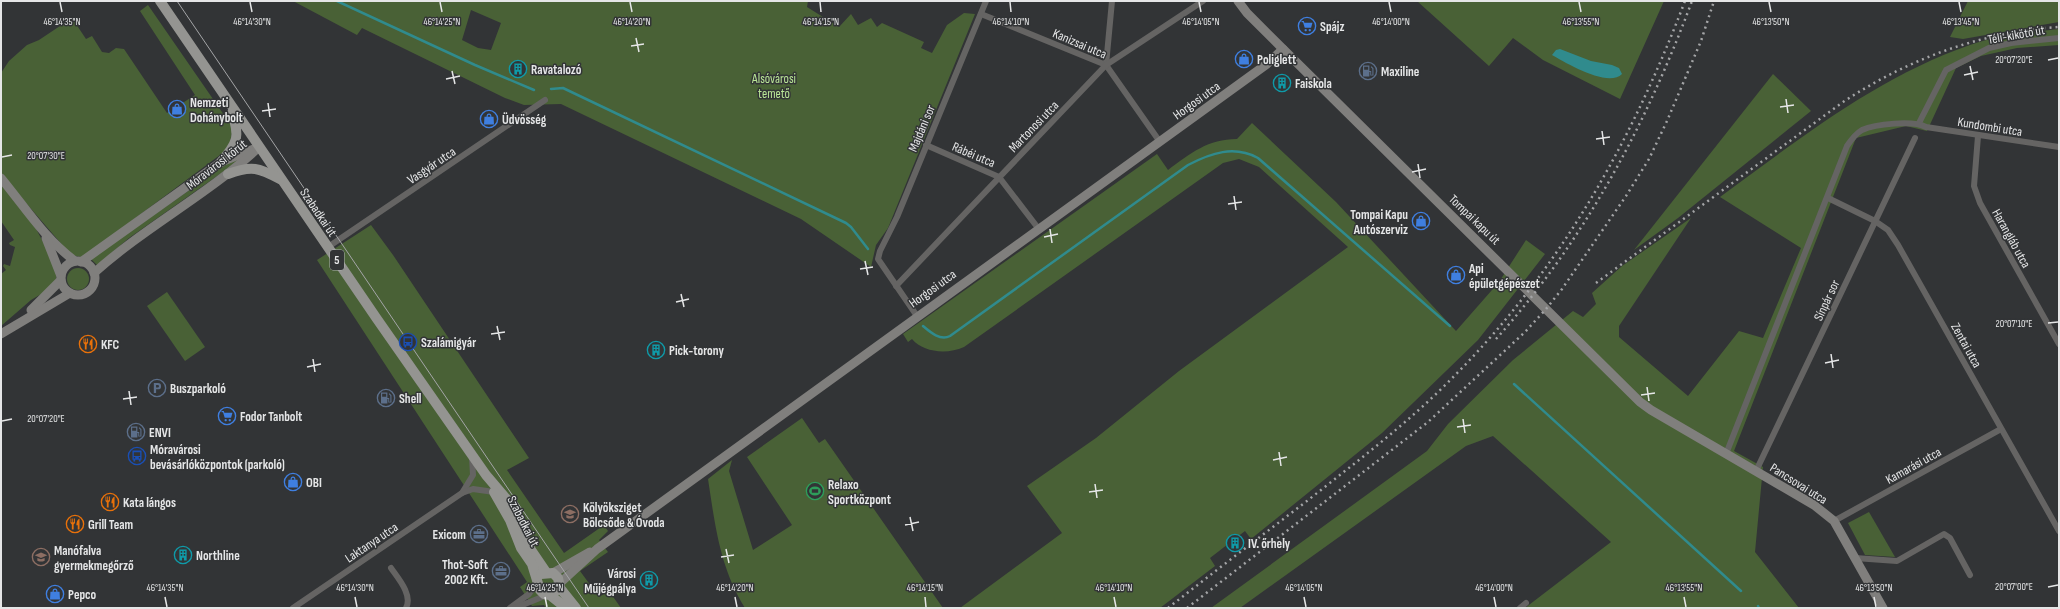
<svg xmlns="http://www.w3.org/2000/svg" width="2060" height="609" font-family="'Sofia Sans Condensed',sans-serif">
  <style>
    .green { fill: #496136; fill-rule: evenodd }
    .water { fill: #308b8d }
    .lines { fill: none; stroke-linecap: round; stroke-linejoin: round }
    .stream { stroke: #308b8d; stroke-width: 2.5 }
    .street { stroke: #656463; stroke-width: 6 }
    .secondary { stroke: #807f7d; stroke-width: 9 }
    .primary { stroke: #949491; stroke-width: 10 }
    .tram { stroke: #a4a5a7; stroke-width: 1 }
    .rail { stroke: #a4a5a7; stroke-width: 2.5; stroke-dasharray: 2 4; stroke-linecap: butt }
    .ticks { fill: none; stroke: #e5e6e7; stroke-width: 1.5 }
    .labels { text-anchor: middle; stroke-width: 3; stroke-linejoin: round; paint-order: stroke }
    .shield { fill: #323436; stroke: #afb1b2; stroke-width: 1 }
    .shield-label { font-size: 12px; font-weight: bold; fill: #e5e6e7 }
    .poi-label { font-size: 13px; font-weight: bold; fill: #e5e6e7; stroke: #323436; text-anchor: start }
    .street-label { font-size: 13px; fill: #e5e6e7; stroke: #323436 }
    .park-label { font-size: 13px; fill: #bae697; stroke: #323436 }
    .ticks-label { font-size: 10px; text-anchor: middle; fill: #e5e6e7; stroke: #323436; stroke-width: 3; stroke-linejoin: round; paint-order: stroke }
  </style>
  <rect width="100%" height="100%" fill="#323436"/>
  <g class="green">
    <path d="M293 1H808L807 7 839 27 851 14 858 25 871 18 877 27 882 23 924 42 921 48 932 53 947 25 964 13 975 14 888 228 876 245 871 267 801 219 561 104 524 105 505 98 362 28 357 35ZM471 10 501 23 491 50 478 48 462 40Z"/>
    <path d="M1417 1H1664L1620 99 1543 60 1513 38 1489 66Z"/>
    <path d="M1968 1H2059V22L1963 39 1950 37Z"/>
    <path d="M148 5 233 128 230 142 224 152 87 254 81 257 71 255 1 174V73L9 61 27 45 39 40 72 18 86 39 92 36 102 52 109 53 116 48 124 49 167 113 195 95 140 11Z"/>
    <path d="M2059 29V45L2017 48 1981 56 1956 68 1927 131 1906 126 1856 138 1734 451 1763 467 1755 552 1799 608H1525L1611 542 1493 436 1466 446 1240 608H1211L1427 451 1448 424 1513 360 1573 311 1583 317 1596 304 1592 293 1622 266 1691 218 1619 326V337L1688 396 1739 331 1763 338 1801 248 1720 197C1798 140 1877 77 1970 45 1998 35 2030 32 2059 29Z"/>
    <path d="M1773 74 1811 111 1678 218 1634 250Z"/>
    <path d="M1252 123 1336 202 1456 331 1499 282 1526 240 1545 254 1478 340 1382 433 1251 539 1245 531 1210 558 1215 566 1160 608H960L1062 533 1027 486 1096 438 1179 371 1348 247 1259 167 1239 159 1223 163 964 347C946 355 923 352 912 339L908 342 903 334 1157 154 1168 170C1191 153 1208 139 1237 139Z"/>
    <path d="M247 155 129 238 97 265 91 259 234 159Z"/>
    <path d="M1 184 34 225 57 268 56 279 48 290 31 300 1 326V274L6 270 3 266 4 264 10 266 15 247 10 245 9 243 14 240 1 221Z"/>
    <path d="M371 225 393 255 529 458 507 470 564 553 604 525 608 531 599 540 608 552 580 571 599 597 609 591 621 608H546L544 605 532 606 520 587 527 582 317 260Z"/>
    <circle cx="78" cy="279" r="11"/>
    <path d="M167 292 205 347 185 361 147 306Z"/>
    <path d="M802 418 819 443 825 439 943 608H745C720 568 715 525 708 479L732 460 729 471 753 550 792 525 747 457Z"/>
    <path d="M1869 512 1895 557 1865 555 1848 523Z"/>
  </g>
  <path class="water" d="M1560 49 1591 61 1612 65 1619 68 1622 74C1608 88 1566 63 1552 55L1556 50Z"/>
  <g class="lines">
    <g class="stream">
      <path d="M337 1 475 65 534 90"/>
      <path d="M551 89 563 88 846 223 851 227 868 249"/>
      <path d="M923 326C930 332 940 341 950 336L1188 165C1211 153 1234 145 1258 158L1450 326"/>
      <path d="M1514 384 1741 591"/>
      <path d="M1758 606 1759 608"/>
    </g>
    <g class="street">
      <path d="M981 14 1106 65 1160 142"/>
      <path d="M1106 65 1112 1"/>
      <path d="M1919 123 1946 70 1989 48 2011 43 2059 38"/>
      <path d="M1978 136 1974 186 1980 203 2059 344"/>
      <path d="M926 145 999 177 1038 228"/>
      <path d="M1828 198 1875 221 1888 230 1898 245 2059 531"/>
      <path d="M328 247 545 100"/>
      <path d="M896 286 1106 65 1203 1"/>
      <path d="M917 316 878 259 880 251 897 217 986 1"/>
      <path d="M1726 454 1847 146C1851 140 1855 134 1862 130 1875 124 1913 120 1926 127L2059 147"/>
      <path d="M1756 471 1915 138"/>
      <path d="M462 493 473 475 472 457"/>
      <path d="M1834 521 2001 429"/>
      <path d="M1855 558 1897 561 1944 534 1950 538 1970 575"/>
      <path d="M391 568C398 578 413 595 406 608"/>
      <path d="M293 608 462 493 473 489 494 492"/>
      <path d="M510 608 529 594 537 583"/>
      <path d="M515 608 547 595"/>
      <path d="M1520 608 1526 603"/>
    </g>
    <g class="secondary">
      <path d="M1238 1 1247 13 1283 49 1640 402 1651 410 1814 505 1834 521 1883 608"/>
      <path d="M1 178C25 207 45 239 75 261"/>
      <path d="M46 238 61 276"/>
      <circle cx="78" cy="278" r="17"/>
      <path d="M81 262 221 162 259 147"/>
      <path d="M94 273C145 227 207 195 258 148"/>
      <path d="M31 310 61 280"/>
      <path d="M1 334 70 293"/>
      <path d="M553 573 590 552"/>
      <path d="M560 583 597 549 1267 64 1283 49"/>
    </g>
    <g class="primary">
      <path d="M160 1 377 319 486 475 509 502 529 547 546 572"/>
      <path d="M221 162C238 143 240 136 232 113"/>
      <path d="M228 174C252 165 259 168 280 179"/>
      <path d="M494 492 510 520 521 548 532 564 540 590 544 594 550 595 566 608"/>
      <path d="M541 574 553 573 558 578 560 588 550 595"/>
      <path d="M560 588 576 608"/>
    </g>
    <path class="tram" d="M177 1 589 608"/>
    <g class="rail">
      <path d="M1596 283 1843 102C1908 59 1981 32 2059 27"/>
      <path d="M1496 339C1585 240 1646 125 1692 1"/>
      <path d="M1168 608C1214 572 1261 536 1307 501 1351 466 1395 433 1436 394 1553 282 1628 151 1685 1"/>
      <path d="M1187 608 1428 422 1525 332 1546 309 1562 289 1626 196 1649 159 1667 121 1701 41 1714 1"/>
    </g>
  </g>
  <path class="ticks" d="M60 2 62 12M250 2 252 12M440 2 442 12M630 2 632 12M820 2 821 12M1010 2 1011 12M1199 2 1201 12M1389 2 1391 12M1579 2 1581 12M1769 2 1771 12M1959 2 1961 12M636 38 639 52M631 46 644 44M2048 60 2058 58M1970 66 1973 80M452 71 455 84M1964 75 1978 72M446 79 460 76M1786 99 1788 113M268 103 270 117M1780 107 1794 105M262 111 276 109M1602 131 1604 145M1596 139 1610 137M2 157 12 155M1418 164 1420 178M1412 172 1426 169M1234 196 1236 210M1228 204 1242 202M1050 229 1052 243M1044 237 1058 234M865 261 868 275M860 269 873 267M681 294 684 307M676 302 689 299M2048 323 2058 322M497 326 500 340M491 334 505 332M1831 354 1833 368M313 359 315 372M1825 363 1839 360M307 367 321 364M1647 387 1649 401M129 391 131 405M1641 395 1655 393M123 399 137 397M1463 419 1465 433M2 421 12 419M1457 427 1471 425M1279 452 1281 466M1273 460 1287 457M1095 484 1097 498M1089 492 1103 490M910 517 913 531M905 525 919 522M726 549 729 563M721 557 734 555M2048 587 2058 585M165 597 167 607M355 597 357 607M545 597 547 607M735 597 737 607M925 597 926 607M1114 597 1116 607M1304 597 1306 607M1494 597 1496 607M1684 597 1686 607M1874 597 1876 607"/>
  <defs>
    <symbol id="supermarket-ring" viewBox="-11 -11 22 22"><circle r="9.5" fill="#323436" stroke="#3f7fe0" stroke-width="1.5"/><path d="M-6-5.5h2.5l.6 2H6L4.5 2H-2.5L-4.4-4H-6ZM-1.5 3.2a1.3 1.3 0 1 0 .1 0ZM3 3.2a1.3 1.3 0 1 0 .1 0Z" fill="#3f7fe0"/></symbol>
    <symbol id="shop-ring" viewBox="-11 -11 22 22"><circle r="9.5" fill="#323436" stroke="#3f7fe0" stroke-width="1.5"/><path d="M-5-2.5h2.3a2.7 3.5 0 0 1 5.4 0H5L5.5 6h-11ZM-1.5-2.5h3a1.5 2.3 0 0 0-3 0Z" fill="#3f7fe0"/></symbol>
    <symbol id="building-ring" viewBox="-11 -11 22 22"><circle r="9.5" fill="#323436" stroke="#0f9aa8" stroke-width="1.5"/><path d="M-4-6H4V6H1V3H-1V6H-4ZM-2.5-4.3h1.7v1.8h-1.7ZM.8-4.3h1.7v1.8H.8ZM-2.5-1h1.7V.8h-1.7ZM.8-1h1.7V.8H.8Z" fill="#0f9aa8"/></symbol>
    <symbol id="fuel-ring" viewBox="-11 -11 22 22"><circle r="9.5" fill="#323436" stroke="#5c6f8a" stroke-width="1.5"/><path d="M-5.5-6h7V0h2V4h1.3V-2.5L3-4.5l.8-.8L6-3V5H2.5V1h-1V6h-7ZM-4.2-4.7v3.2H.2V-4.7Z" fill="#5c6f8a"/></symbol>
    <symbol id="bus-ring" viewBox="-11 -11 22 22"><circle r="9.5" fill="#323436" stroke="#1a4fb4" stroke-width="1.5"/><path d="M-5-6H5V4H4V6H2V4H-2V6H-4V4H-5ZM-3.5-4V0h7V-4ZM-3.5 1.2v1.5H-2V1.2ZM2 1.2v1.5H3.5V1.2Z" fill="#1a4fb4"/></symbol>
    <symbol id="restaurant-ring" viewBox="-11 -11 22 22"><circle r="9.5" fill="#323436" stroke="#e8710a" stroke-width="1.5"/><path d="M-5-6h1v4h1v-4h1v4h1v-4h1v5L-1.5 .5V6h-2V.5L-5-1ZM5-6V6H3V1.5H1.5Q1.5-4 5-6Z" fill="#e8710a"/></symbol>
    <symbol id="parking-ring" viewBox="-11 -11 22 22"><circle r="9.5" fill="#323436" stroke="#5c6f8a" stroke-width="1.5"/><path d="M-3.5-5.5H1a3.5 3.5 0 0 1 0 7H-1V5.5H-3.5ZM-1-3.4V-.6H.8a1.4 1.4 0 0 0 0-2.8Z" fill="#5c6f8a"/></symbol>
    <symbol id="stadium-ring" viewBox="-11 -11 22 22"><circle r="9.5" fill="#323436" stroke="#2e9e5b" stroke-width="1.5"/><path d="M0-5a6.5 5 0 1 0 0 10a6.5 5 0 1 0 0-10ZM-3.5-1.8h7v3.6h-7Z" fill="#2e9e5b"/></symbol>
    <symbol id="school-ring" viewBox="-11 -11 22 22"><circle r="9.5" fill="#323436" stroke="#8d6e63" stroke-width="1.5"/><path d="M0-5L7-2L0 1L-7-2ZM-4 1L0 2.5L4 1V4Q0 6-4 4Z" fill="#8d6e63"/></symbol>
    <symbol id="office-ring" viewBox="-11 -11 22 22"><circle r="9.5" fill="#323436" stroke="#5c6f8a" stroke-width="1.5"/><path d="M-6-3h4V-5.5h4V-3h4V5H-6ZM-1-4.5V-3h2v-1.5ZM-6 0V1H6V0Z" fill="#5c6f8a"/></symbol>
  </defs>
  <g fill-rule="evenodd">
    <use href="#supermarket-ring" x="1297" y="16" width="20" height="20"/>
    <use href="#shop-ring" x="1234" y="49" width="20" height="20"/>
    <use href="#building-ring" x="508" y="59" width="20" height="20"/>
    <use href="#fuel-ring" x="1358" y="61" width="20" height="20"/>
    <use href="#building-ring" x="1272" y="73" width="20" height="20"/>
    <use href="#shop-ring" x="167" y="99" width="20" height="20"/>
    <use href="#shop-ring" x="479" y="109" width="20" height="20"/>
    <use href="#shop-ring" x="1411" y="211" width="20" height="20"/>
    <use href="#shop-ring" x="1446" y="265" width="20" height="20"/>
    <use href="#bus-ring" x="398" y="332" width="20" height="20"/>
    <use href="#restaurant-ring" x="78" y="334" width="20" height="20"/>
    <use href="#building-ring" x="646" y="340" width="20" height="20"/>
    <use href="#parking-ring" x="147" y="378" width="20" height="20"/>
    <use href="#fuel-ring" x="376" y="388" width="20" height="20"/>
    <use href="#supermarket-ring" x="217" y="406" width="20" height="20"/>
    <use href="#fuel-ring" x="126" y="422" width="20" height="20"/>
    <use href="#bus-ring" x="127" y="446" width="20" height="20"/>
    <use href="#shop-ring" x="283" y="472" width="20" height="20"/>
    <use href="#stadium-ring" x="805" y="481" width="20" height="20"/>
    <use href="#restaurant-ring" x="100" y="492" width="20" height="20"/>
    <use href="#school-ring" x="560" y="504" width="20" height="20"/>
    <use href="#restaurant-ring" x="65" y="514" width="20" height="20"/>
    <use href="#office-ring" x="469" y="524" width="20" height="20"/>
    <use href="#building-ring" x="1225" y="533" width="20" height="20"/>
    <use href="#building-ring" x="173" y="545" width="20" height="20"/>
    <use href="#school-ring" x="31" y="547" width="20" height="20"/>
    <use href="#office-ring" x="491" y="561" width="20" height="20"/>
    <use href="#building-ring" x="639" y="570" width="20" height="20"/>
    <use href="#shop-ring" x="45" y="584" width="20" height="20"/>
  </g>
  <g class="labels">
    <rect class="shield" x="330" y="250" width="14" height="20" rx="3"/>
    <g class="shield-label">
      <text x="337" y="264">5</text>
    </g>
    <g class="poi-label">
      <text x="1320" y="31">Spájz</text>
      <text x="1257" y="64">Poliglett</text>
      <text x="531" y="74">Ravatalozó</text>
      <text x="1381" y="76">Maxiline</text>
      <text x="1295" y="88">Faiskola</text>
      <text x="190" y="107">Nemzeti<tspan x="190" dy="15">Dohánybolt</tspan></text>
      <text x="502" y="124">Üdvösség</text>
      <text x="1408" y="219" text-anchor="end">Tompai Kapu<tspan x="1408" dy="15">Autószerviz</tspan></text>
      <text x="1469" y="273">Api<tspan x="1469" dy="15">épületgépészet</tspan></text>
      <text x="421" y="347">Szalámigyár</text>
      <text x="101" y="349">KFC</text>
      <text x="669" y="355">Pick-torony</text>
      <text x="170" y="393">Buszparkoló</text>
      <text x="399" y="403">Shell</text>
      <text x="240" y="421">Fodor Tanbolt</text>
      <text x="149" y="437">ENVI</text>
      <text x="150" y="454">Móravárosi<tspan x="150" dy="15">bevásárlóközpontok (parkoló)</tspan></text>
      <text x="306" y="487">OBI</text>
      <text x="828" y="489">Relaxo<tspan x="828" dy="15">Sportközpont</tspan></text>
      <text x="123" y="507">Kata lángos</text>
      <text x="583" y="512">Kölyöksziget<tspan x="583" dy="15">Bölcsőde &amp; Óvoda</tspan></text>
      <text x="88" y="529">Grill Team</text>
      <text x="466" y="539" text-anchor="end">Exicom</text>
      <text x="1248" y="548">IV. őrhely</text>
      <text x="54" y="555">Manófalva<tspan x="54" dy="15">gyermekmegőrző</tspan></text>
      <text x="196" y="560">Northline</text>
      <text x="488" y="569" text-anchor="end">Thot-Soft<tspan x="488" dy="15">2002 Kft.</tspan></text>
      <text x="636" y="578" text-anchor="end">Városi<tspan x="636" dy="15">Műjégpálya</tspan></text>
      <text x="68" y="599">Pepco</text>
    </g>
    <g class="street-label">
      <text transform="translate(2016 34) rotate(-10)" y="5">Téli-kikötő út</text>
      <text transform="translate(1080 43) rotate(23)" y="5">Kanizsai utca</text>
      <text transform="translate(1196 100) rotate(-36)" y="5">Horgosi utca</text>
      <text transform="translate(1033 126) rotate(-46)" y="5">Martonosi utca</text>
      <text transform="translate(1990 126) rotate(9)" y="5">Kundombi utca</text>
      <text transform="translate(921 128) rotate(-67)" y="5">Majdáni sor</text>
      <text transform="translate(974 154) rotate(23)" y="5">Rábéi utca</text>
      <text transform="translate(216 164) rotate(-38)" y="5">Móravárosi körút</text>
      <text transform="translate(431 165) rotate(-34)" y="5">Vasgyár utca</text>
      <text transform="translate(319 212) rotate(56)" y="5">Szabadkai út</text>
      <text transform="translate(1475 219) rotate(44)" y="5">Tompai kapu út</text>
      <text transform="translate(2012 238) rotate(61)" y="5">Harangláb utca</text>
      <text transform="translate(932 288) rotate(-36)" y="5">Horgosi utca</text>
      <text transform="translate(1826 300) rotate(-65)" y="5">Sínpár sor</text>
      <text transform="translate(1967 345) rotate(61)" y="5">Zentai utca</text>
      <text transform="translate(1913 465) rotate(-29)" y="5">Kamarási utca</text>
      <text transform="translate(1799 483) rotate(32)" y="5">Pancsovai utca</text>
      <text transform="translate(524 521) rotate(63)" y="5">Szabadkai út</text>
      <text transform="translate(371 542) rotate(-34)" y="5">Laktanya utca</text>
    </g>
    <g class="park-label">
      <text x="774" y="83">Alsóvárosi<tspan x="774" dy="15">temető</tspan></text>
    </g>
  </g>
  <g class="ticks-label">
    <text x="62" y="25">46°14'35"N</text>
    <text x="252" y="25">46°14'30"N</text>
    <text x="442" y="25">46°14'25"N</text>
    <text x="632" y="25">46°14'20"N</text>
    <text x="821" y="25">46°14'15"N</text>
    <text x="1011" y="25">46°14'10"N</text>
    <text x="1201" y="25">46°14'05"N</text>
    <text x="1391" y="25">46°14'00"N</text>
    <text x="1581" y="25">46°13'55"N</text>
    <text x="1771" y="25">46°13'50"N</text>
    <text x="1961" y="25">46°13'45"N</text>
    <text x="2014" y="63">20°07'20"E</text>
    <text x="46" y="159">20°07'30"E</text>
    <text x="2014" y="327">20°07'10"E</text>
    <text x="46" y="422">20°07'20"E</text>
    <text x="2014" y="590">20°07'00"E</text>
    <text x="165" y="591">46°14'35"N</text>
    <text x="355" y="591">46°14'30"N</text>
    <text x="545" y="591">46°14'25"N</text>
    <text x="735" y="591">46°14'20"N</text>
    <text x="925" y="591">46°14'15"N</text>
    <text x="1114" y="591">46°14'10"N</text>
    <text x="1304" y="591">46°14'05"N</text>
    <text x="1494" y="591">46°14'00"N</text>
    <text x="1684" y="591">46°13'55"N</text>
    <text x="1874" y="591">46°13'50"N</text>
  </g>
  <rect width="2060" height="609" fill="none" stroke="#e5e6e7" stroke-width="4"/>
</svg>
